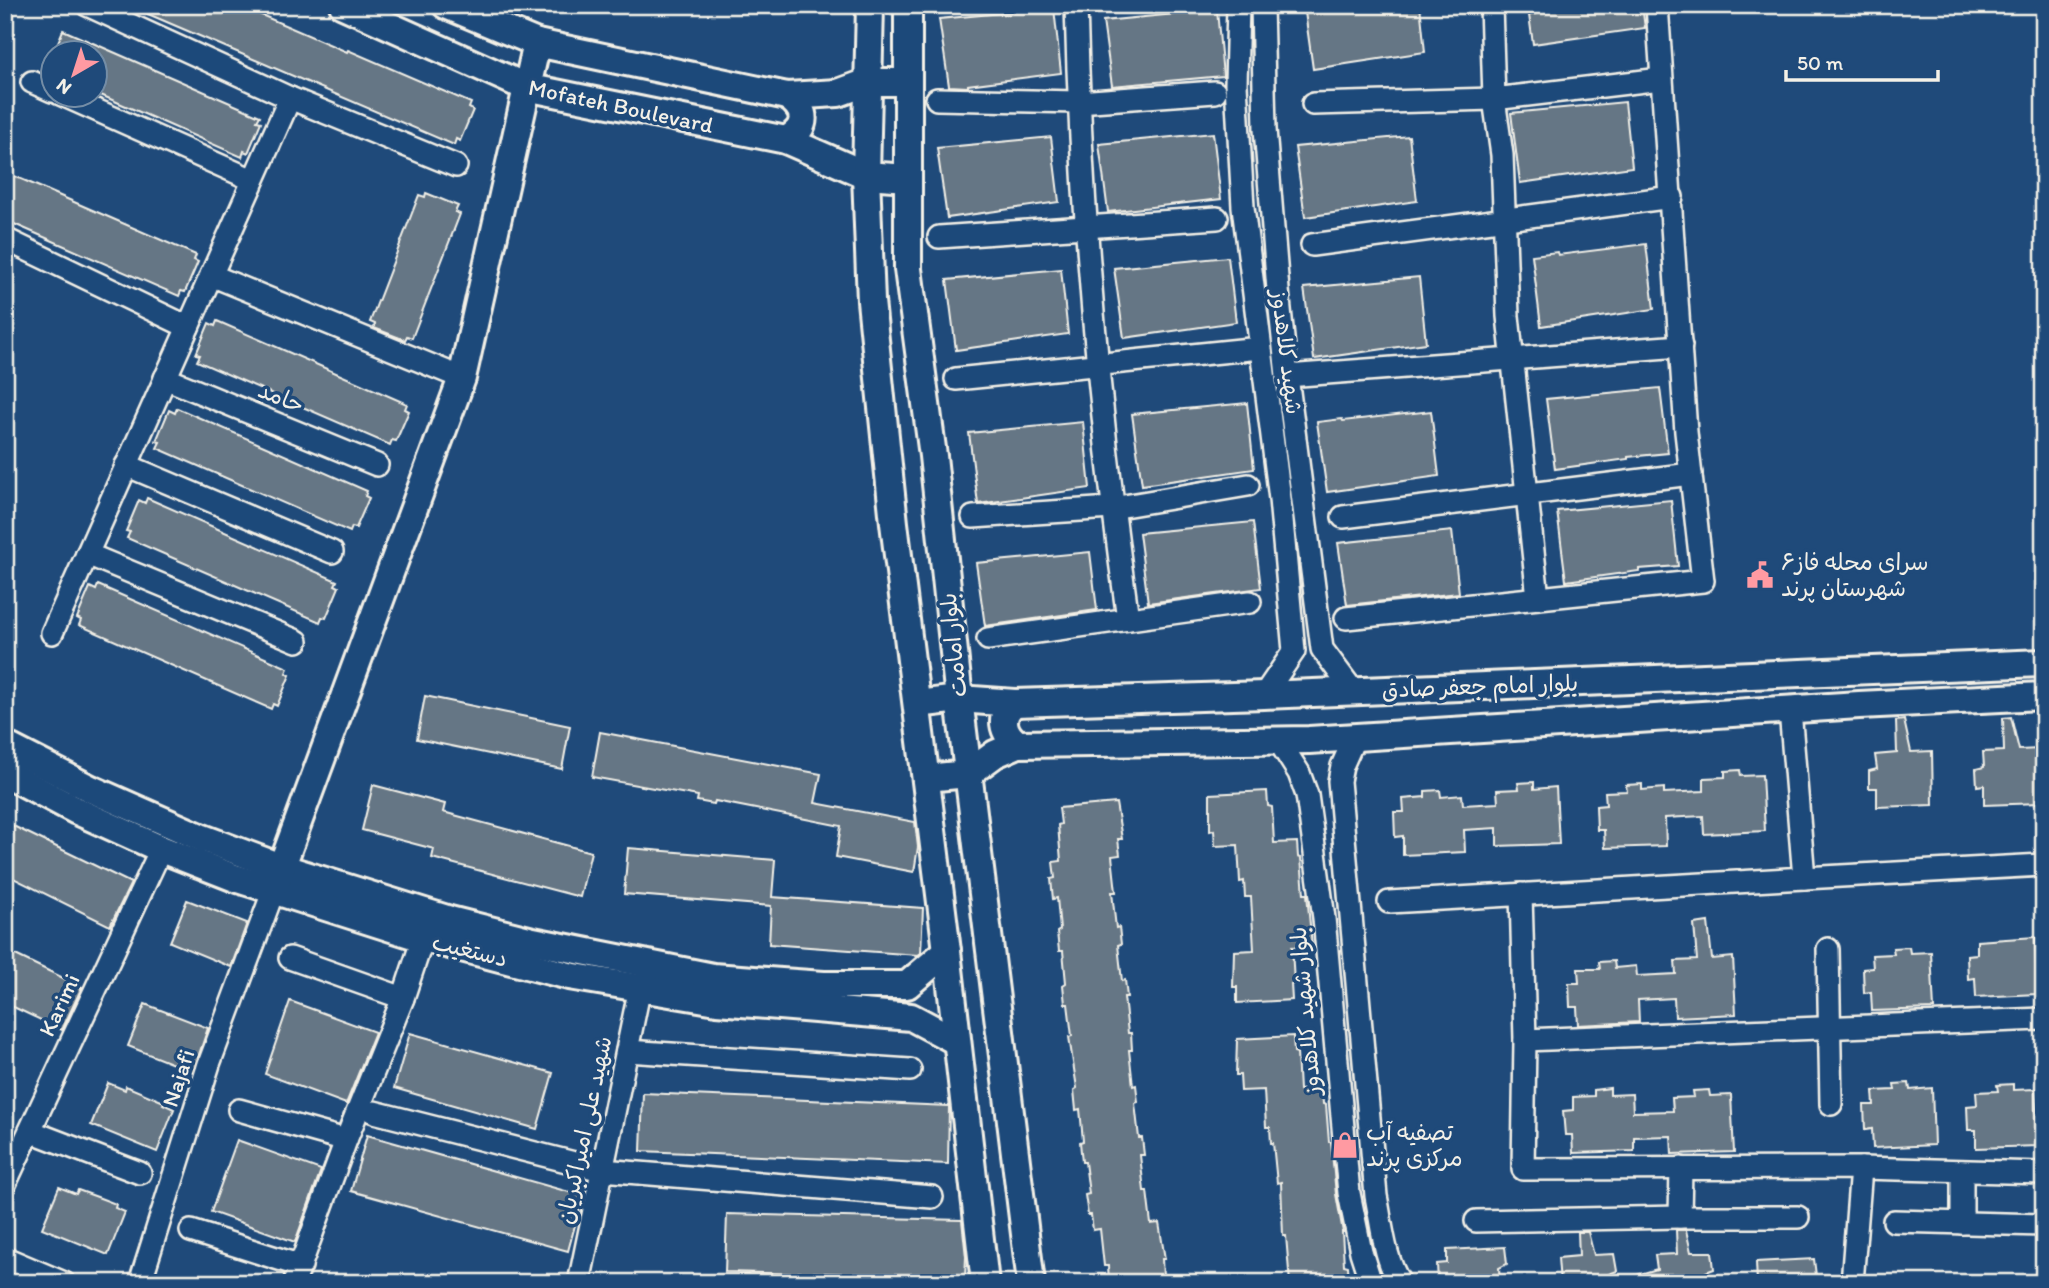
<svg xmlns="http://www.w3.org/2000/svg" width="2049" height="1288" font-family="Itim,'Playpen Sans Arabic',sans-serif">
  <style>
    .building { fill: #657685; stroke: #f4f1e8; stroke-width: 2 }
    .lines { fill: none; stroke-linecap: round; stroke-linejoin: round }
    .minor-casing { stroke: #f4f1e8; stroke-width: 26 }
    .tertiary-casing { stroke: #f4f1e8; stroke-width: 32 }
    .minor { stroke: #1f4a7a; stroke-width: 21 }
    .tertiary { stroke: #1f4a7a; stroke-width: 26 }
    .labels { text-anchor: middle; stroke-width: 7; stroke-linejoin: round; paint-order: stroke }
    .street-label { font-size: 23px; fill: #f4f1e8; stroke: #1f4a7a }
    .poi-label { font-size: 23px; fill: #f4f1e8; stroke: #1f4a7a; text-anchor: start }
  </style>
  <rect width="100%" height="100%" fill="#1f4a7a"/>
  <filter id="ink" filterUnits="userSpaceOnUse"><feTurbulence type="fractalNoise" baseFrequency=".0143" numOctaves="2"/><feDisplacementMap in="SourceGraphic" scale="14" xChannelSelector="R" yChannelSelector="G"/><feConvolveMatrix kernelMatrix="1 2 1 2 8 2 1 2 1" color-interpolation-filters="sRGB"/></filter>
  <g filter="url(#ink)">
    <g class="building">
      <path d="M127 5H238L347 52 348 50 471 103 469 108 473 110 460 141 456 139 454 145Z"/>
      <path d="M1304 5H1420L1425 52 1313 69Z"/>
      <path d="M1534 5H1642L1645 28 1533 44 1529 15 1535 14Z"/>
      <path d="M1054 8 1061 73 968 85V87L949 86 939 19Z"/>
      <path d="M1217 10 1223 76 1112 86 1103 21Z"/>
      <path d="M63 30 260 116 257 121 261 122 248 153 244 151 242 157 94 92V52H54Z"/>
      <path d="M1625 102 1632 167 1520 183 1511 113Z"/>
      <path d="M1213 133 1221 199 1108 212 1099 144Z"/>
      <path d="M1409 136 1417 201 1305 217 1295 147Z"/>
      <path d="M1051 137 1059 202 947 218 937 148Z"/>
      <path d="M5 172 196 255 194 260 198 262 185 292 181 291 179 296 5 220Z"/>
      <path d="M426 193 458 206 455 212 460 214 412 338 407 336 405 340 374 328 375 324 370 322 419 195 425 197Z"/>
      <path d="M1646 244 1654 309 1541 326 1532 255 1557 252 1558 255Z"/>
      <path d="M1228 257 1236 322 1124 338 1114 268Z"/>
      <path d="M1061 269 1068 334 956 350 947 280Z"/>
      <path d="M1419 277 1426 343 1314 359 1304 288Z"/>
      <path d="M217 321 407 404 405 409 409 411 396 441 392 440 390 445 197 361 200 355 196 354 209 323 215 326Z"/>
      <path d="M1660 388 1668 453 1628 457V459L1555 469 1546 399Z"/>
      <path d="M1247 403 1254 469 1142 485 1132 414Z"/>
      <path d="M177 408 367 491 365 496 369 498 356 528 352 527 350 532 157 448 160 442 156 441 169 410 175 413Z"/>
      <path d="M1431 411 1439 476 1327 492 1317 422 1342 419 1343 421Z"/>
      <path d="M1083 422 1090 488 978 504 969 433Z"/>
      <path d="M147 498 337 581 335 585 339 587 326 618 322 617 320 622 127 538 130 532 126 531 139 500 145 503Z"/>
      <path d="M1671 500 1678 566 1639 569V571L1566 581 1557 511Z"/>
      <path d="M1253 522 1261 588 1148 603 1139 533Z"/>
      <path d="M1452 531 1459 593 1347 605 1338 543Z"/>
      <path d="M1090 552 1097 610 985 626 976 563Z"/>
      <path d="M98 585 288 668 286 673 290 675 277 706 273 704 271 709 79 625 81 620 77 618 90 587 96 590Z"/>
      <path d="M425 696 570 726 562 769 417 739Z"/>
      <path d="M2011 717 2019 750 2039 749 2042 766 2040 803 1984 805V785L1977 786 1976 769 1984 767 1983 752 2004 751 2003 718Z"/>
      <path d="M1904 720 1911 752 1932 751 1933 805 1877 807V788H1869V771L1877 769 1875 755 1897 753 1896 721Z"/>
      <path d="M600 732 821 774 815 803 915 822 918 847 914 872 836 857 841 826 715 801 714 804 697 801 698 796 592 777Z"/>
      <path d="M1740 770 1741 776 1762 775 1765 831 1704 834 1703 816 1665 818 1666 846 1605 848 1604 830H1597L1596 806 1606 805 1605 792 1627 791 1626 785 1642 784V790L1664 788V793L1704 791V778L1725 777V771Z"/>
      <path d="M1534 782V789L1556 787 1559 844 1497 846V828L1464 830 1465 852 1403 855V836L1395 837 1394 812H1404L1403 799 1425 797V791L1440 790 1441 797 1462 795 1463 805 1498 803 1497 790 1519 789 1518 783Z"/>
      <path d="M373 785 445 804 443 812 591 852 580 897 432 858 434 849 362 830Z"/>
      <path d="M1267 791 1268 806 1272 807 1274 843 1297 842 1298 857 1301 858 1304 894H1307L1312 946 1292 947 1294 984H1291L1292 1000 1237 1003V987H1233L1234 951 1254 950 1251 897H1245L1244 881 1240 882 1238 845 1215 846 1214 830 1210 831V794Z"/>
      <path d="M1116 803 1122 839H1118L1120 855 1112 856 1116 892H1112L1116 928 1119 927 1121 944 1118 945 1122 981 1125 980 1127 997H1124L1128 1033H1131L1132 1050H1129L1133 1086 1136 1085 1138 1102 1135 1103 1139 1138H1142L1144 1155H1140L1144 1191H1147L1151 1224 1159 1223 1165 1259H1162L1163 1276 1109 1281 1108 1266H1104L1100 1229 1093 1230 1091 1215H1088L1085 1195 1089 1194 1085 1162H1082L1080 1142 1083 1141 1080 1109 1076 1110 1074 1090 1077 1088 1069 1037 1072 1036 1068 1004H1065L1063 985 1066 983 1063 951H1059L1057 932 1060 930 1057 898 1053 899 1051 879 1055 878 1053 862 1061 861 1058 825 1061 824 1059 808Z"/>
      <path d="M5 822 131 883 110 926 5 874Z"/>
      <path d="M628 848 775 860 772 897 923 908 921 953 918 955 769 944 771 906 624 894Z"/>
      <path d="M187 900 247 923 231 967 170 942Z"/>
      <path d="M1708 922 1712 959 1733 957 1736 1014 1675 1017 1674 998 1638 1000 1639 1022 1578 1025 1577 1007H1570L1569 983H1579L1578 969H1600L1599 962 1614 961 1615 968 1636 966 1637 976 1676 974 1675 961 1697 960 1694 924Z"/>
      <path d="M2035 937 2037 994 1976 997 1975 978 1968 979 1967 955 1977 954V941Z"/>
      <path d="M1909 947 1910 953 1931 952 1934 1009 1872 1011 1871 992 1864 993 1863 969 1873 968 1872 955 1894 954 1893 948Z"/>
      <path d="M5 950 82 987 62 1030 5 1003Z"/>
      <path d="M290 1001 375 1032 346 1104 265 1074Z"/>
      <path d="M145 1004 208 1028 193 1072 128 1046Z"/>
      <path d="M410 1033 553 1073 537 1129 394 1088Z"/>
      <path d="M1293 1036 1294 1052 1297 1053 1299 1090 1322 1088 1323 1104 1326 1105 1329 1142H1331L1336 1194 1343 1232H1342L1344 1265 1348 1266 1349 1283H1290L1286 1236H1283L1281 1182 1277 1183 1273 1143H1271L1270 1127H1266L1264 1090 1241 1091 1240 1075H1236L1237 1039Z"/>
      <path d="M108 1083 125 1090 126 1086 164 1102 163 1104 174 1109 157 1152 91 1125Z"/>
      <path d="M1909 1083 1910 1090 1932 1088 1934 1145 1873 1148 1872 1129 1865 1130 1864 1105H1874L1873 1091 1895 1090 1894 1084Z"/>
      <path d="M2013 1084V1090L2035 1089 2038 1146 1976 1148V1130H1968L1967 1106 1977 1105 1976 1092 1998 1091 1997 1085Z"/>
      <path d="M1610 1088V1095L1632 1094 1633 1112 1673 1111 1672 1098 1694 1097 1693 1091 1709 1090 1710 1096 1731 1095 1734 1152 1672 1154 1671 1136 1634 1137V1151L1573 1153 1572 1135H1565L1563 1111 1573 1110V1097L1594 1096V1090Z"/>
      <path d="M643 1093 949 1106 948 1164 641 1151Z"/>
      <path d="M367 1135 583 1196 568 1251 351 1191Z"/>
      <path d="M237 1140 321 1170 295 1242 211 1212Z"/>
      <path d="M59 1187 76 1194 78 1190 100 1198 116 1204 115 1208 125 1212 108 1255 42 1228Z"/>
      <path d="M727 1214 962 1220 966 1257 965 1278 799 1272V1274L725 1272Z"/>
      <path d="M1676 1230H1686L1691 1252H1712L1714 1269 1706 1272 1707 1283H1627V1278L1657 1269 1655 1255 1677 1254Z"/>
      <path d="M1578 1232H1588L1594 1255 1614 1254 1617 1271 1609 1274V1283H1560L1558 1258 1579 1256Z"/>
      <path d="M1505 1247 1507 1264 1499 1268 1500 1283H1438L1437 1264 1447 1263V1250Z"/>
      <path d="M1814 1259 1816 1276 1808 1280V1283H1757L1756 1262Z"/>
    </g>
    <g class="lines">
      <defs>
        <g id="minor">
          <path d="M87 5 290 98 456 166"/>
          <path d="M1076 5C1081 211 1099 415 1128 619"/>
          <path d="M1238 5 1236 84 1243 207 1280 499 1294 651 1264 695"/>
          <path d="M1262 5 1265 129 1278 290 1287 376 1322 649 1354 692"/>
          <path d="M1491 5 1494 99 1502 155 1508 316 1538 598"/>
          <path d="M32 82 52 91"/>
          <path d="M60 94 253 180"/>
          <path d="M937 99 1078 102 1215 92"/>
          <path d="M1313 104 1494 99 1661 79"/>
          <path d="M939 237 1217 218"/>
          <path d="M5 239 188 327"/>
          <path d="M1312 245 1672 197"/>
          <path d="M211 275 462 378"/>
          <path d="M1287 376 1681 346"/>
          <path d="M165 378 377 465"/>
          <path d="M956 379 1260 348"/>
          <path d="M126 465 332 552"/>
          <path d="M973 517 1112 508 1248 485"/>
          <path d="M1343 517 1691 474"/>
          <path d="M87 554 297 641"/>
          <path d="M1346 618 1703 581 1686 432 1657 5"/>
          <path d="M52 633 290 98"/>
          <path d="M988 639 1250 602"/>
          <path d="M1355 737 1342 766 1339 781 1376 1196C1382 1225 1384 1258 1400 1283"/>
          <path d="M1278 740 1299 773 1307 795 1324 918 1349 1193 1361 1252 1371 1283"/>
          <path d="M1804 878 2044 865"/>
          <path d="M1521 894 1525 1040 1523 1169 1861 1168 2044 1173"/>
          <path d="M1389 902 1804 878 1790 710"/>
          <path d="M1828 949 1831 1104"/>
          <path d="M290 958 403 998"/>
          <path d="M1525 1040 2044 1019"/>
          <path d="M627 1051 910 1070"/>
          <path d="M239 1110 346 1140"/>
          <path d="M374 1112 602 1170 932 1197"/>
          <path d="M30 1131 140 1173"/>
          <path d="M5 1184 161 849"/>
          <path d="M1680 1217 1681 1168"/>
          <path d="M1476 1221 1680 1217H1798"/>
          <path d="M1894 1221 2044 1225"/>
          <path d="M1962 1223V1171"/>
          <path d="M191 1231 301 1266"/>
          <path d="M5 1258 64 1283"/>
          <path d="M140 1283 209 1064 273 892"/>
          <path d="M294 1283 346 1140 403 998 423 938"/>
          <path d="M579 1283 640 987"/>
          <path d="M1852 1283 1861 1168"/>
        </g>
        <g id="tertiary">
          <path d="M343 5 526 87 786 140 866 175 908 178"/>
          <path d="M446 5 537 43 787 96 838 93 868 82H908"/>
          <path d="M870 5 866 175 871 301 894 523 947 951 985 1283"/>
          <path d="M908 5V269L933 456 959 699 1031 1283"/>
          <path d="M786 140C808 128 808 110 787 96"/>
          <path d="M1015 703C998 715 1002 733 1018 744"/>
          <path d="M917 704 959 699 1015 703 1264 695 2044 663"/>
          <path d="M5 745 91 789 200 837 280 867 450 920 533 941 713 977 824 985H907L947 951"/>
          <path d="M5 773 77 811 161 849 235 878 423 938 569 976 717 1001 911 1017 956 1041"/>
          <path d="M926 778 968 774 995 754 1018 744 1309 740 1859 705 2044 696"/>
          <path d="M276 882 462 378 537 43"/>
        </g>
      </defs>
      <use href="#minor" class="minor-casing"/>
      <use href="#tertiary" class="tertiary-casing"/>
      <use href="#minor" class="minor"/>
      <use href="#tertiary" class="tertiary"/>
    </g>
  </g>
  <defs>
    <symbol id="civic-bare" viewBox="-9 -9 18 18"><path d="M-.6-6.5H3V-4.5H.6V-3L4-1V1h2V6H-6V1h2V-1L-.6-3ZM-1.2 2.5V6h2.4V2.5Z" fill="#ff9aa2" stroke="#1f4a7a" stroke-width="2.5" paint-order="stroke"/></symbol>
    <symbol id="shop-bare" viewBox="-9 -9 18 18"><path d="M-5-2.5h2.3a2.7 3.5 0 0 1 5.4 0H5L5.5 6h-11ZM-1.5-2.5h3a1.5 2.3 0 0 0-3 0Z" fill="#ff9aa2" stroke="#1f4a7a" stroke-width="2.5" paint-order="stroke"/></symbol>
  </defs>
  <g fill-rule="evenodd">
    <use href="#civic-bare" x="1741" y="556" width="38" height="38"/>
    <use href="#shop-bare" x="1326" y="1126" width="38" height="38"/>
  </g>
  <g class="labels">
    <g class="street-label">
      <text transform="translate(621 106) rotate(12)" y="8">Mofateh Boulevard</text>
      <text transform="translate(1287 352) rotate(83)" y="8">شهید کلاهدوز</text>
      <text transform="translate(281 397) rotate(22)" y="8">حامد</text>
      <text transform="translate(953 645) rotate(-96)" y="8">بلوار امامت</text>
      <text transform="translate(1480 686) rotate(-2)" y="8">بلوار امام جعفر صادق</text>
      <text transform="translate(470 950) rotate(14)" y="8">دستغیب</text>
      <text transform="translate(59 1005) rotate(-65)" y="8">Karimi</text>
      <text transform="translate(1305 1011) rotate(-95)" y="8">بلوار شهید کلاهدوز</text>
      <text transform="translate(178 1078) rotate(-72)" y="8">Najafi</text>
      <text transform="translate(584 1130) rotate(-78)" y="8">شهید علی امیراکبریان</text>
    </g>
    <g class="poi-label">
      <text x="1781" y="570">سرای محله فاز۶<tspan x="1781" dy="26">شهرستان پرند</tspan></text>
      <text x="1366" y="1140">تصفیه آب<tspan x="1366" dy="26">مرکزی پرند</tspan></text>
    </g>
  </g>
  <rect width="2049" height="1288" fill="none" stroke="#1f4a7a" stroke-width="28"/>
  <rect x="14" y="14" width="2021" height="1260" fill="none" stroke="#f4f1e8" stroke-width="2.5" filter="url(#ink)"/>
  <g transform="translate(74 74) rotate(219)"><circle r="33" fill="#1f4a7a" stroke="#748da6" stroke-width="2"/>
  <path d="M0-5L12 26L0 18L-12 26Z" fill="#ff9aa2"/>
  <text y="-10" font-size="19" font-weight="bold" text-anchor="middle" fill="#f4f1e8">N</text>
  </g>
  <path d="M1786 70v10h152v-10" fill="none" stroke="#f4f1e8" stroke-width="3.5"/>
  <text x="1797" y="70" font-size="21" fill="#f4f1e8" stroke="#1f4a7a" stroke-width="5" paint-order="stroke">50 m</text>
</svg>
